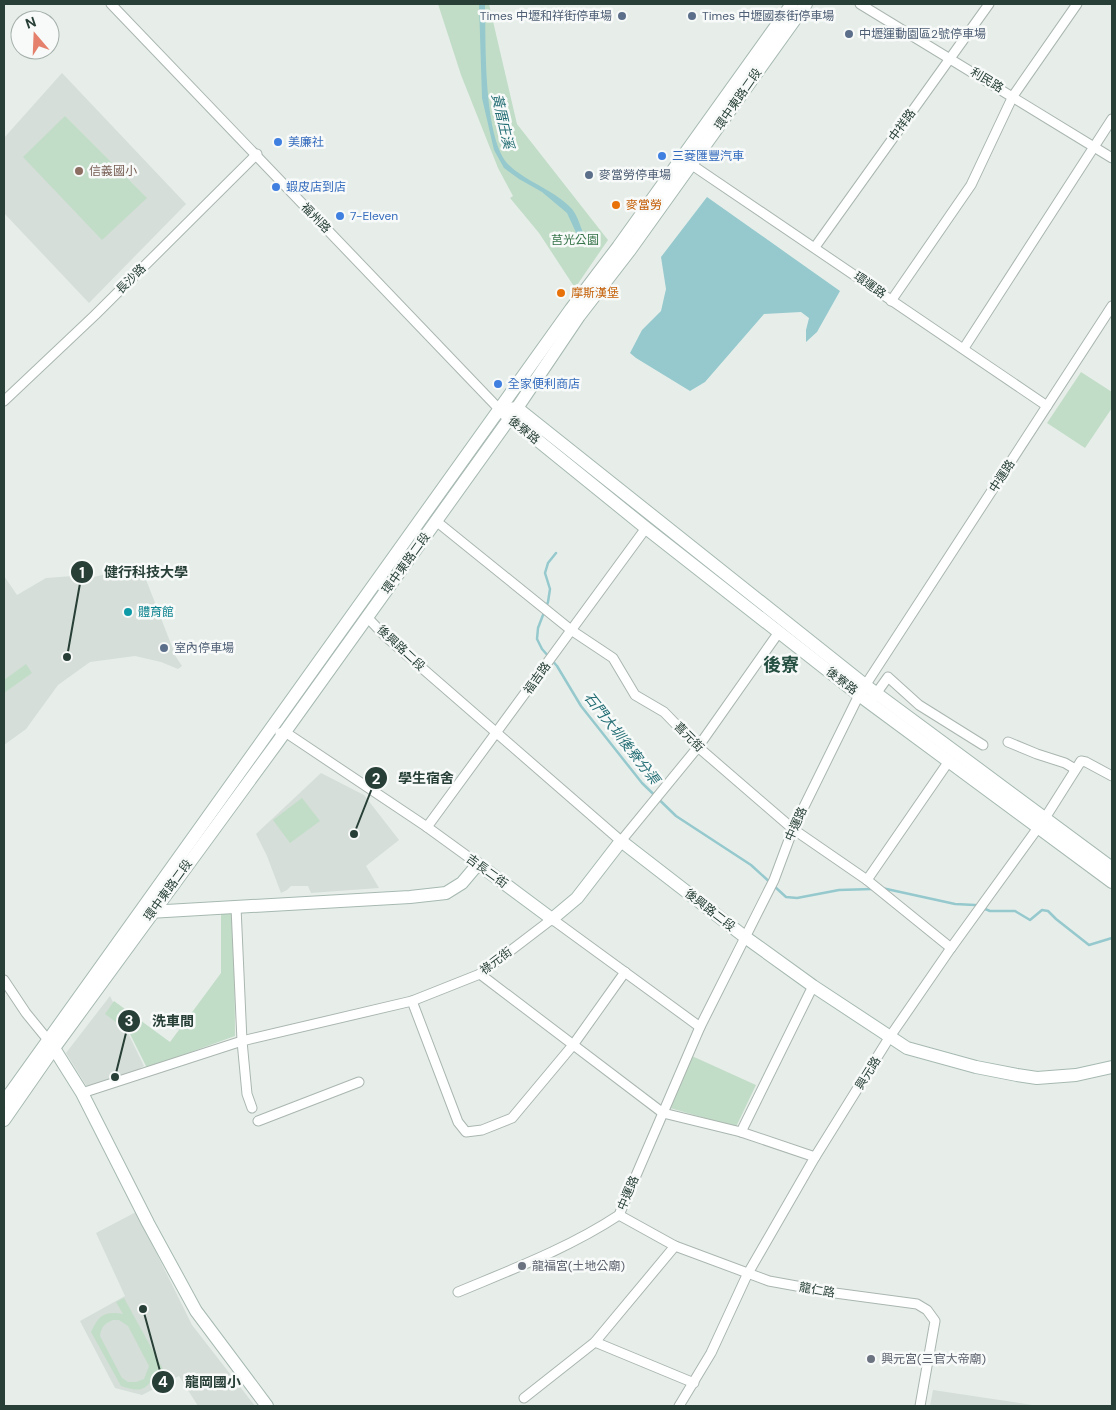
<svg xmlns="http://www.w3.org/2000/svg" width="1116" height="1410" font-family="'DM Sans','Noto Sans TC',sans-serif">
  <style>
    .built { fill: #d5ded9 }
    .green { fill: #c2ddc7; fill-rule: evenodd }
    .water { fill: #95c9cd }
    .lines { fill: none; stroke-linecap: round; stroke-linejoin: round }
    .stream { stroke: #95c9cd; stroke-width: 2.5 }
    .street-casing { stroke: #aab6b0; stroke-width: 11 }
    .secondary-casing { stroke: #a6b9b1; stroke-width: 14 }
    .street { stroke: #fff; stroke-width: 9 }
    .secondary { stroke: #fff; stroke-width: 12 }
    .service-dot { fill: #5c6f8a; stroke: #f7faf8; stroke-width: 2 }
    .shop-dot { fill: #3f7fe0; stroke: #f7faf8; stroke-width: 2 }
    .education-dot { fill: #8d6e63; stroke: #f7faf8; stroke-width: 2 }
    .food-dot { fill: #e8710a; stroke: #f7faf8; stroke-width: 2 }
    .culture-dot { fill: #0f9aa8; stroke: #f7faf8; stroke-width: 2 }
    .worship-dot { fill: #6b7280; stroke: #f7faf8; stroke-width: 2 }
    .labels { text-anchor: middle; stroke-width: 5; stroke-linejoin: round; paint-order: stroke }
    .service-label { font-size: 12px; fill: #4e5e75; stroke: #f7faf8; text-anchor: start }
    .street-label { font-size: 12px; fill: #273f36; stroke: #f7faf8 }
    .shop-label { font-size: 12px; fill: #366cbe; stroke: #f7faf8; text-anchor: start }
    .education-label { font-size: 12px; fill: #785e54; stroke: #f7faf8; text-anchor: start }
    .food-label { font-size: 12px; fill: #c56008; stroke: #f7faf8; text-anchor: start }
    .park-label { font-size: 12px; fill: #347247; stroke: #f7faf8 }
    .culture-label { font-size: 12px; fill: #0d838f; stroke: #f7faf8; text-anchor: start }
    .worship-label { font-size: 12px; fill: #5b616d; stroke: #f7faf8; text-anchor: start }
    .water-label { font-size: 14px; font-style: italic; fill: #266f76; stroke: #f7faf8 }
    .district-label { font-size: 18px; font-weight: bold; fill: #244f41; stroke: #f7faf8 }
    .leader { fill: none; stroke: #273f36; stroke-width: 2 }
    .callout-dot { fill: #273f36; stroke: #f7faf8; stroke-width: 2 }
    .mark-label { font-size: 15px; text-anchor: middle; font-weight: bold; fill: #fff }
    .callout-label { font-size: 14px; text-anchor: middle; font-weight: bold; fill: #273f36; stroke: #f7faf8; stroke-width: 5; stroke-linejoin: round; paint-order: stroke }
  </style>
  <rect width="100%" height="100%" fill="#e7eeea"/>
  <g class="built">
    <path d="M62 73 186 204 89 303 4 213V138Z"/>
    <path d="M129 569 145 577 176 657 182 666 178 669 161 662 135 656 90 662 58 685 26 729 4 745V576L17 595 46 578 86 575 89 578Z"/>
    <path d="M321 773 364 795 399 840 366 866 379 888 311 893 308 886H291L287 890 281 893 267 856 256 834Z"/>
    <path d="M110 996 144 1066 128 1075 89 1090 66 1053Z"/>
    <path d="M136 1212 192 1325 255 1406H198L179 1376 142 1395 115 1388 80 1321 125 1296 96 1233Z"/>
    <path d="M933 1390 1039 1406H930Z"/>
  </g>
  <g class="green">
    <path d="M438 4H489L517 124 608 240 575 288 539 233 510 198 513 196 498 168 461 75Z"/>
    <path d="M65 116 147 198 102 240 23 157Z"/>
    <path d="M1081 372 1112 392V408L1085 448 1047 423Z"/>
    <path d="M26 664 32 673 4 693V680Z"/>
    <path d="M302 798 320 821 290 843 273 820Z"/>
    <path d="M221 910H234L235 1036 147 1068 129 1032 105 1014 114 1001 170 1042 221 973Z"/>
    <path d="M692 1056 756 1085 736 1127 670 1108Z"/>
    <path d="M124 1298 169 1380 161 1384 155 1374C146 1392 139 1392 121 1386L91 1332C99 1315 104 1311 123 1314L116 1302ZM113 1320H119L128 1326 149 1366 144 1379 136 1382H128L122 1378 100 1336C101 1327 105 1323 113 1320Z"/>
  </g>
  <g class="water">
    <path d="M479 4H485V7C486 43 483 142 510 166 527 182 556 191 572 209 578 216 581 229 585 237L579 239 567 213 542 192 519 179 504 168 494 150 482 98Z"/>
    <path d="M707 197 840 291 817 332 806 342V330L809 318 801 312 764 314 705 382 690 391 636 358 630 353 642 330 661 311 666 289 661 257Z"/>
  </g>
  <g class="lines">
    <g class="stream">
      <path d="M556 553 548 563 545 573 550 589 548 602 538 628 537 639 542 649 557 666 581 706 642 783 676 816 751 865 786 897 797 898 839 890 872 889"/>
      <path d="M882 888 955 904 975 905 990 911H1015L1030 920 1042 910 1048 911 1056 919 1089 945 1112 938"/>
    </g>
    <defs>
      <g id="street">
        <path d="M111 4 500 410"/>
        <path d="M860 4 1112 158"/>
        <path d="M692 165 1047 406"/>
        <path d="M815 247 989 4"/>
        <path d="M891 301 971 185 1013 96 1077 4"/>
        <path d="M964 348 1112 119"/>
        <path d="M4 401 95 315 257 154"/>
        <path d="M436 521 571 630 613 658 635 695 664 712 698 747 793 829 867 880 951 948"/>
        <path d="M367 617 384 635 621 841 698 747 779 632"/>
        <path d="M873 698 888 677 919 705 983 745"/>
        <path d="M280 733 285 732 427 827 478 864"/>
        <path d="M1008 742 1037 754 1065 763 1075 769"/>
        <path d="M427 827 646 528"/>
        <path d="M867 880 949 761"/>
        <path d="M236 907 242 1041 247 1094 252 1108"/>
        <path d="M480 974 663 1113 741 1132 815 1157"/>
        <path d="M4 980 26 1013 48 1040"/>
        <path d="M412 1001 458 1122 466 1132 482 1130 512 1118 573 1045 625 972"/>
        <path d="M82 1093 242 1041 412 1001 480 974 552 919 700 1027"/>
        <path d="M258 1121 359 1082"/>
        <path d="M741 1132 813 986"/>
        <path d="M619 1215 675 1246 769 1281 835 1293 917 1304 927 1310 935 1321 920 1406"/>
        <path d="M458 1292C513 1269 569 1248 619 1215L700 1027 774 880 793 829 859 695 1112 306"/>
        <path d="M595 1342 694 1383"/>
        <path d="M524 1398 595 1342 675 1246"/>
        <path d="M679 1406 711 1353 747 1275 815 1157 889 1038 951 948 1045 818 1081 761 1086 762 1112 776"/>
      </g>
      <g id="secondary">
        <path d="M510 409 517 408 865 685 1112 868"/>
        <path d="M504 413 646 528 859 695 1112 882"/>
        <path d="M149 912 410 897 446 893 462 883 478 864 552 919 577 898 621 841 745 937 813 986 907 1048 976 1067 1017 1075 1037 1078 1076 1075 1112 1067"/>
        <path d="M50 1042 82 1093 148 1223 196 1311 267 1406"/>
        <path d="M4 1102 571 309 618 247 792 4"/>
        <path d="M4 1120 54 1048 277 743 517 408 579 316 630 250 806 4"/>
      </g>
    </defs>
    <use href="#street" class="street-casing"/>
    <use href="#secondary" class="secondary-casing"/>
    <use href="#street" class="street"/>
    <use href="#secondary" class="secondary"/>
  </g>
  <g class="service-dot">
    <circle cx="622" cy="16" r="5"/>
    <circle cx="692" cy="16" r="5"/>
    <circle cx="849" cy="34" r="5"/>
    <circle cx="589" cy="175" r="5"/>
    <circle cx="164" cy="648" r="5"/>
  </g>
  <g class="shop-dot">
    <circle cx="278" cy="142" r="5"/>
    <circle cx="662" cy="156" r="5"/>
    <circle cx="276" cy="187" r="5"/>
    <circle cx="340" cy="216" r="5"/>
    <circle cx="498" cy="384" r="5"/>
  </g>
  <circle class="education-dot" cx="79" cy="171" r="5"/>
  <g class="food-dot">
    <circle cx="616" cy="205" r="5"/>
    <circle cx="561" cy="293" r="5"/>
  </g>
  <circle class="culture-dot" cx="128" cy="612" r="5"/>
  <g class="worship-dot">
    <circle cx="522" cy="1266" r="5"/>
    <circle cx="871" cy="1359" r="5"/>
  </g>
  <g class="labels">
    <g class="service-label">
      <text x="612" y="20" text-anchor="end">Times 中壢和祥街停車場</text>
      <text x="702" y="20">Times 中壢國泰街停車場</text>
      <text x="859" y="38">中壢運動園區2號停車場</text>
      <text x="599" y="179">麥當勞停車場</text>
      <text x="174" y="652">室內停車場</text>
    </g>
    <g class="street-label">
      <text transform="translate(987 80) rotate(31)" y="4">利民路</text>
      <text transform="translate(738 99) rotate(-55)" y="4">環中東路二段</text>
      <text transform="translate(902 125) rotate(-54)" y="4">中祥路</text>
      <text transform="translate(316 218) rotate(46)" y="4">福州路</text>
      <text transform="translate(131 279) rotate(-45)" y="4">長沙路</text>
      <text transform="translate(870 285) rotate(35)" y="4">環運路</text>
      <text transform="translate(524 430) rotate(39)" y="4">後寮路</text>
      <text transform="translate(1002 476) rotate(-57)" y="4">中運路</text>
      <text transform="translate(406 563) rotate(-54)" y="4">環中東路二段</text>
      <text transform="translate(401 648) rotate(43)" y="4">後興路二段</text>
      <text transform="translate(537 678) rotate(-54)" y="4">福吉路</text>
      <text transform="translate(842 681) rotate(38)" y="4">後寮路</text>
      <text transform="translate(689 737) rotate(45)" y="4">喜元街</text>
      <text transform="translate(796 824) rotate(-66)" y="4">中運路</text>
      <text transform="translate(487 871) rotate(36)" y="4">吉長二街</text>
      <text transform="translate(168 890) rotate(-54)" y="4">環中東路二段</text>
      <text transform="translate(710 910) rotate(38)" y="4">後興路二段</text>
      <text transform="translate(496 961) rotate(-37)" y="4">祿元街</text>
      <text transform="translate(868 1073) rotate(-58)" y="4">興元路</text>
      <text transform="translate(628 1193) rotate(-67)" y="4">中運路</text>
      <text transform="translate(817 1290) rotate(10)" y="4">龍仁路</text>
    </g>
    <g class="shop-label">
      <text x="288" y="146">美廉社</text>
      <text x="672" y="160">三菱匯豐汽車</text>
      <text x="286" y="191">蝦皮店到店</text>
      <text x="350" y="220">7-Eleven</text>
      <text x="508" y="388">全家便利商店</text>
    </g>
    <g class="education-label">
      <text x="89" y="175">信義國小</text>
    </g>
    <g class="food-label">
      <text x="626" y="209">麥當勞</text>
      <text x="571" y="297">摩斯漢堡</text>
    </g>
    <g class="park-label">
      <text x="575" y="244">莒光公園</text>
    </g>
    <g class="culture-label">
      <text x="138" y="616">體育館</text>
    </g>
    <g class="worship-label">
      <text x="532" y="1270">龍福宮(土地公廟)</text>
      <text x="881" y="1363">興元宮(三官大帝廟)</text>
    </g>
    <g class="water-label">
      <text transform="translate(503 121) rotate(77)" y="5">黃厝庄溪</text>
      <text transform="translate(622 738) rotate(52)" y="5">石門大圳後寮分渠</text>
    </g>
    <g class="district-label">
      <text x="781" y="671">後寮</text>
    </g>
  </g>
  <path class="leader" d="M67 657L82 572M354 834L376 778M115 1077L129 1021M143 1309L163 1382"/>
  <g class="callout-dot">
    <circle cx="67" cy="657" r="5"/>
    <circle cx="354" cy="834" r="5"/>
    <circle cx="115" cy="1077" r="5"/>
    <circle cx="143" cy="1309" r="5"/>
    <circle cx="82" cy="572" r="12"/>
    <circle cx="376" cy="778" r="12"/>
    <circle cx="129" cy="1021" r="12"/>
    <circle cx="163" cy="1382" r="12"/>
  </g>
  <g class="mark-label">
    <text x="82" y="578">1</text>
    <text x="376" y="784">2</text>
    <text x="129" y="1026">3</text>
    <text x="163" y="1387">4</text>
  </g>
  <g class="callout-label">
    <text x="146" y="577">健行科技大學</text>
    <text x="426" y="783">學生宿舍</text>
    <text x="173" y="1026">洗車間</text>
    <text x="213" y="1387">龍岡國小</text>
  </g>
  <rect width="1116" height="1410" fill="none" stroke="#273f36" stroke-width="10"/>
  <g transform="translate(35 35) rotate(341)"><circle r="24" fill="#f7faf8" stroke="#a4afaa"/>
  <path d="M0-4L9 19L0 12L-9 19Z" fill="#e5806d"/>
  <text y="-8" font-size="14" font-weight="bold" text-anchor="middle" fill="#273f36">N</text>
  </g>
</svg>
